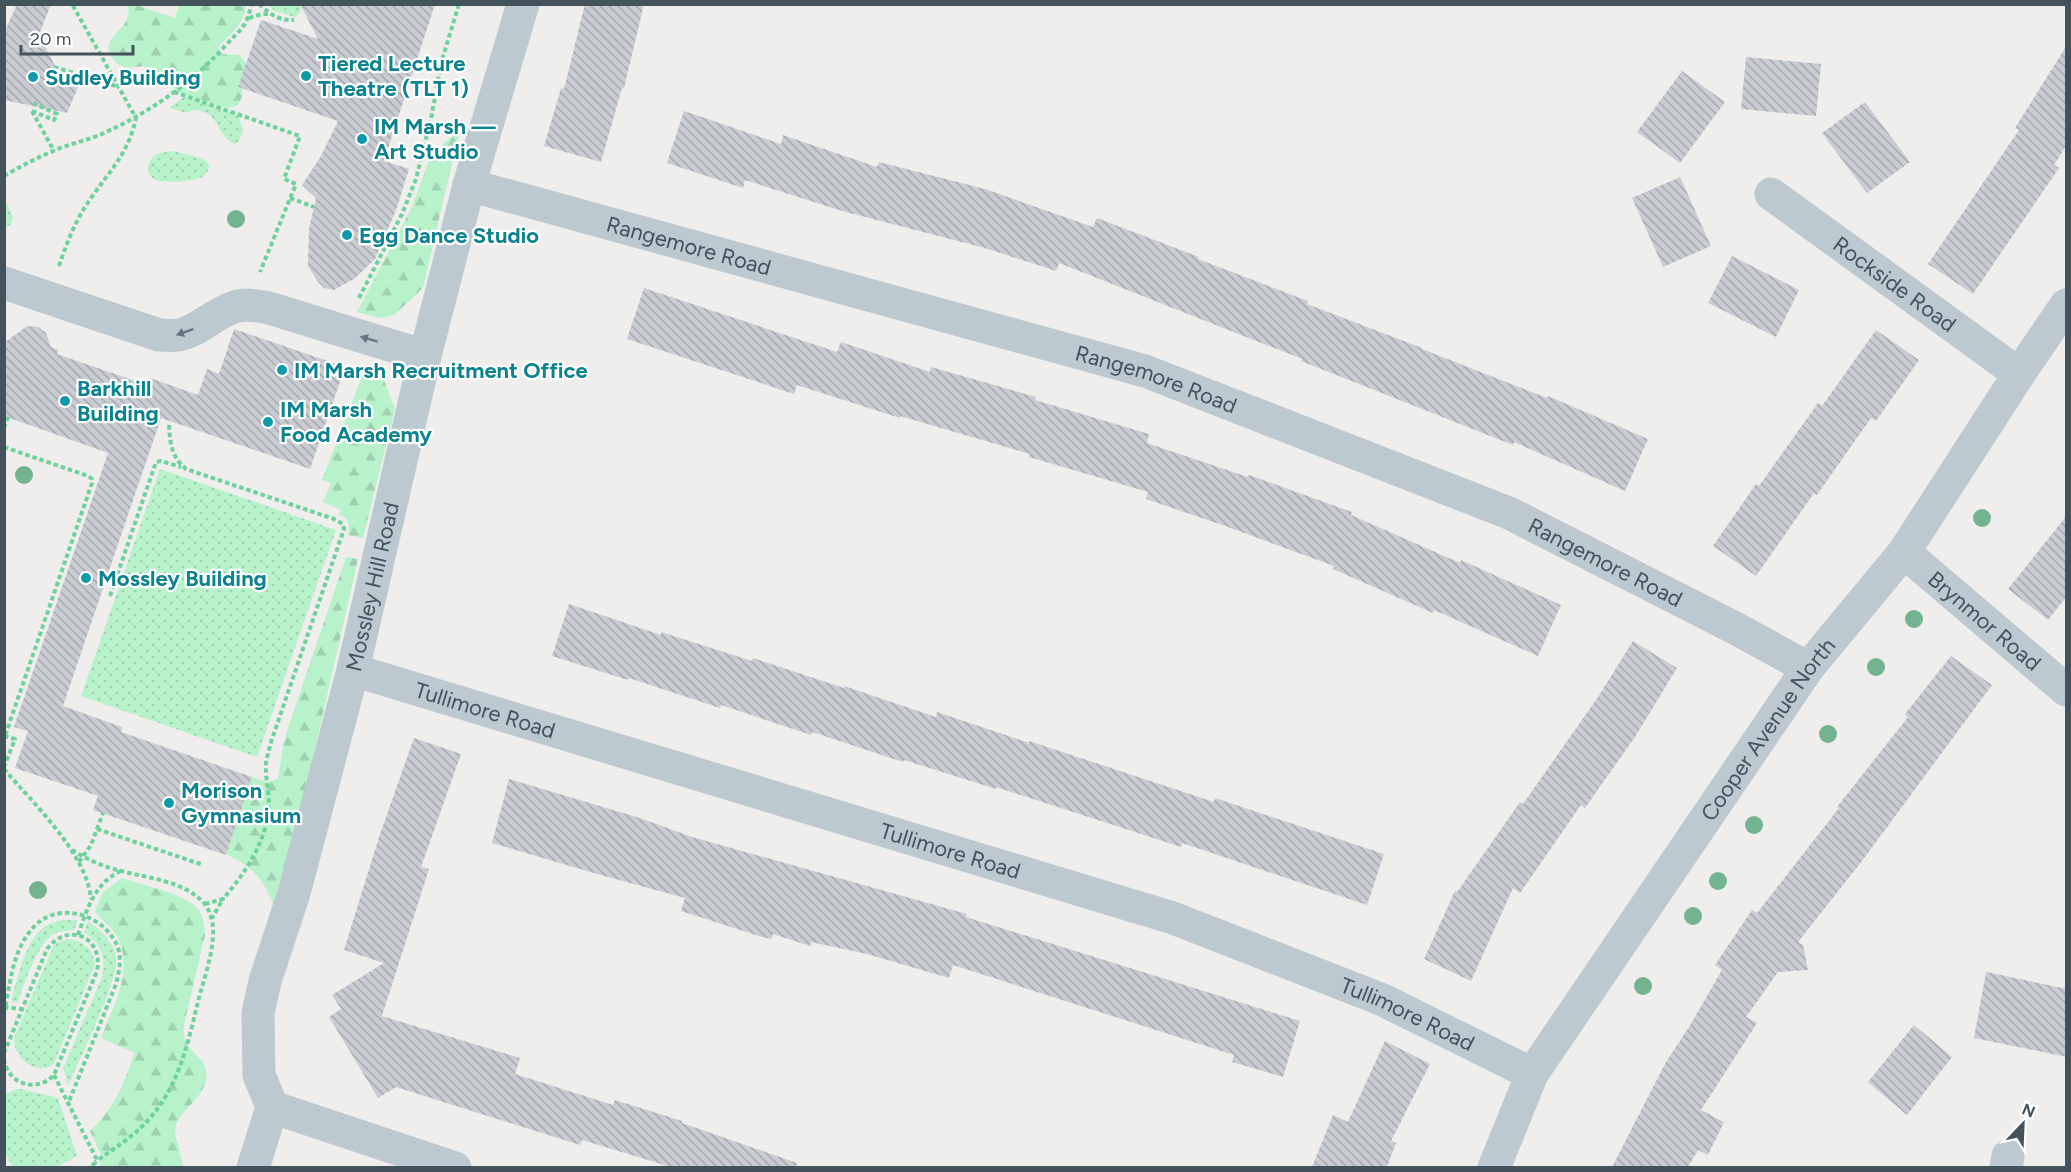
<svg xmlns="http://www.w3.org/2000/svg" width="2071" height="1172" font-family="Figtree,sans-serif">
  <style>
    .grass { fill: url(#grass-dots) }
    .forest { fill: url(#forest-firs) }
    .building { fill: url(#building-back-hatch) }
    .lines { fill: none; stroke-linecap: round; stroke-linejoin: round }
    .path { stroke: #6cd39b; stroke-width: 4; stroke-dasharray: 4.5 3; stroke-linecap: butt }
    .minor { stroke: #bcc9d1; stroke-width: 33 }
    .tree { fill: #74b390 }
    .oneway { fill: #68767f }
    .culture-dot { fill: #0f9aa8; stroke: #fff; stroke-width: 2 }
    .labels { text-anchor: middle; stroke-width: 4.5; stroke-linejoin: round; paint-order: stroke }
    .culture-label { font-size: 22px; font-weight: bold; fill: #0d838f; stroke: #fff; text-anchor: start }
    .street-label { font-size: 22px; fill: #44525c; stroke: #fff }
  </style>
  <defs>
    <pattern id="grass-dots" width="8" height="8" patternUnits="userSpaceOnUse" patternTransform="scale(1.5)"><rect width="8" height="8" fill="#b7f2cb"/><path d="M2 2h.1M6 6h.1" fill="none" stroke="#9fd1b1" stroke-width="1.8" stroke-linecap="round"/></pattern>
    <pattern id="forest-firs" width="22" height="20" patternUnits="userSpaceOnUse" patternTransform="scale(1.5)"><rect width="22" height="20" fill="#b7f2cb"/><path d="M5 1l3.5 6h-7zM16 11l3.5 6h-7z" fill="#9fd1b1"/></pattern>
    <pattern id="building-back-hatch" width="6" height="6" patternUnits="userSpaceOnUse" patternTransform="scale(1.5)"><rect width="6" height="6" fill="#c9cdd3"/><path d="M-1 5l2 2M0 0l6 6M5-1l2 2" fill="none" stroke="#a5a9ae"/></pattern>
  </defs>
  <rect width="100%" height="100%" fill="#f0eded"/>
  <g class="grass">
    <path d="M268 5H300C302 11 300 13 295 17L275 11Z"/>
    <path d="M185 96 238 115 243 131 238 142 234 144C214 133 221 112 194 110 184 115 179 110 169 108Z"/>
    <path d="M174 151 200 158 206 161 210 167C208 170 207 173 205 175 198 182 162 184 154 179 145 173 147 161 155 155 161 152 168 152 174 151Z"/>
    <path d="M4 197 13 218 11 224 5 228Z"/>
    <path d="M160 469 336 530 257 757 81 696Z"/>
    <path d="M62 920H78L74 930C69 931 61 931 56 933 38 940 24 986 17 1003L11 1001C18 978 25 941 44 927 49 923 56 922 62 920Z"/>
    <path d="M88 921C101 930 113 941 116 957 120 979 78 1062 68 1086L63 1067 65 1064 102 977C106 956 101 944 84 932Z"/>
    <path d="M67 939C82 940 93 948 95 964L54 1064C36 1077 13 1057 14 1038L53 947 56 943Z"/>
    <path d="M21 1089 58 1098 77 1156 57 1167H13L5 1154V1094L14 1090Z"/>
  </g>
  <g class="forest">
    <path d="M128 5H136L175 18 179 5H246C244 25 231 34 218 47L219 54 240 55 246 64 238 87 242 88V97L238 105 230 108 218 106 178 92 172 87 147 85 142 80 145 66C132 67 122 71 114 60 100 42 117 35 125 23 129 17 129 11 128 5Z"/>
    <path d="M460 129 423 288 394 315 380 318 357 312 412 207 431 155Z"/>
    <path d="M366 366 376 370 384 380 395 409 363 538 348 535C350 526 349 517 339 515L341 510 323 502 331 483 322 480Z"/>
    <path d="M346 557 358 559 286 877 274 906C261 876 255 869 226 854L252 777 267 782 278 779 283 746 288 728Z"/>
    <path d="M122 878C139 884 187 895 197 908 204 916 204 926 205 935L184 1025C184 1032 183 1038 187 1044 195 1056 209 1062 206 1079 203 1101 175 1112 175 1131 176 1140 182 1157 183 1167H99L102 1157 90 1131C114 1110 124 1082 135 1053L101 1038C114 1004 137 967 114 932 109 924 100 920 95 911L103 892Z"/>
  </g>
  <g class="building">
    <path d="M17 4H51L39 35 61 77 79 85 67 113 4 100V33Z"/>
    <path d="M300 4H435L384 161 409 169 396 210 375 259 354 279 334 290 324 288 318 282 308 266 309 229 316 198 302 185 321 156 338 121 238 87 261 20 318 39Z"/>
    <path d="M585 4H644L624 88H622L601 162 544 146 561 88 564 89Z"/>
    <path d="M2067 45V144L2054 165 2059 168 1973 294 1928 264 2019 130 2015 128Z"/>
    <path d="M1746 57 1821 64 1816 116 1741 109Z"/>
    <path d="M1682 71 1725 102 1680 163 1637 132Z"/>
    <path d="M1865 102 1910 162 1867 193 1822 133Z"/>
    <path d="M684 111 781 144 783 135 877 167 879 162 985 189 1093 227 1097 218 1199 257 1198 259 1308 301 1307 304 1422 348V349L1547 398 1548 396 1648 439 1625 491 1514 442 1513 445 1412 405 1301 361 1302 359 1059 263 1056 271 985 248 842 211 745 180 743 188 667 163Z"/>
    <path d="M1680 177 1711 246 1663 267 1632 198Z"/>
    <path d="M1732 256 1799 290 1776 337 1708 303Z"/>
    <path d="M644 288 837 352 841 342 930 372 931 367 1036 397 1035 400 1149 434 1147 443 1248 477 1249 475 1352 512 1351 515 1460 563 1461 560 1561 605 1538 656 1434 610 1433 613 1333 569 1334 566 1228 527 1146 499 1148 492 1029 457 1030 454 900 416V418L797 385 794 394 627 339Z"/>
    <path d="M27 326 38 327 46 333 51 347 58 350 57 354 147 385 150 378 198 395 207 369 219 374 234 329 345 367 310 469 161 418 63 706 122 727 121 732 252 777 226 855 93 810 98 796 15 768 28 731 14 727 108 453 4 416V343Z"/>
    <path d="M1876 330 1919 360 1876 421 1871 418 1817 495 1814 493 1756 576 1713 546 1756 484 1759 486 1818 403 1822 406Z"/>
    <path d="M2067 515V596L2048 620 2008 589Z"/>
    <path d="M569 604 661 635V632L752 661 753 658 844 688V686L936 717 937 712 1029 743V741L1214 802 1215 798 1384 854 1367 905 1182 843 1181 847 996 787V789L904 760 903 762 812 732 811 735 721 705 720 708 629 678 628 680 552 656Z"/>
    <path d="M1633 641 1677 668 1635 737 1585 808 1581 805 1520 893 1513 888 1471 981 1424 959 1455 891 1457 892 1520 802 1523 804 1598 697Z"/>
    <path d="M1951 656 1992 685 1862 861 1798 942 1803 945 1808 970 1778 972 1746 1017 1757 1023 1701 1110 1724 1122 1708 1155 1698 1150 1688 1167H1612L1666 1062 1689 1027 1722 970 1715 965 1752 910 1757 913 1839 808 1837 807 1908 717 1905 714Z"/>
    <path d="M414 738 461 754 421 867 429 869 382 1016 520 1058 515 1074 613 1105 615 1100 682 1121V1123L797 1163 796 1167H671L582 1140 580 1145 396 1087 378 1098 329 1017 341 1009 332 995 384 963 344 950 379 837Z"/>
    <path d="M509 779 640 818 692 837 967 914 966 917 1300 1021 1283 1077 1232 1062 1234 1055 953 965 949 978 867 954 811 942 810 946 773 934 771 939 762 937 681 911 685 898 597 874 492 843Z"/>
    <path d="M1986 972 2067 989V1057L1974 1038Z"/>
    <path d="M1914 1025 1952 1057 1907 1115 1868 1082Z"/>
    <path d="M1385 1041 1430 1064 1391 1141 1396 1143 1387 1167H1312L1333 1115 1348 1122Z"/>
  </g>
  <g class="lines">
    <g class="path">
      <path d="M259 4C270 14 279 21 294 20"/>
      <path d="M249 18 262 14H269"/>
      <path d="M54 67 119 87"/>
      <path d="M174 92 300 136 284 179 296 184 260 272"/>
      <path d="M32 111 54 120 57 114 35 104 36 101"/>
      <path d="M32 111 54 151"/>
      <path d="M4 176C23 165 42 155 63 147 77 142 92 139 106 132 150 112 193 82 225 46 239 31 248 26 251 4"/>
      <path d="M290 198 314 207"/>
      <path d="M59 266C67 242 76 219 91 198 110 171 129 152 136 118L72 4"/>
      <path d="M359 298 402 214 416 179 432 114 441 63 459 4"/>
      <path d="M169 425C170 442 171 457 186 469L334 519 343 524 344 529 270 745C269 751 267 757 266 763 265 777 269 791 269 805 267 841 246 872 223 899"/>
      <path d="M4 428 8 417"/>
      <path d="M4 447 88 476 92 479V483L5 736"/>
      <path d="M110 596 156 462 161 461 181 467"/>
      <path d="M4 736 15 739 4 767"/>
      <path d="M4 769C33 803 87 854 91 899"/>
      <path d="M97 829 203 865"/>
      <path d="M72 850C85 858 99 865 114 869 143 878 181 879 203 902 211 911 214 925 213 936 212 956 205 976 200 994 190 1033 183 1072 160 1105 142 1132 120 1144 95 1162"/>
      <path d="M79 862 91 845 103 813"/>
      <path d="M205 904 223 899 212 918"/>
      <path d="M78 935C87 910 94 883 121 871"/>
      <path d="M4 1007 21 1009"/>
      <path d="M4 1013C10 985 12 953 31 930 55 899 105 913 118 948 122 960 119 972 116 984L68 1104"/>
      <path d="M4 1053 47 949C68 921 104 937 97 971L54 1075C37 1093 8 1085 4 1059"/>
      <path d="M54 1075 96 1158 95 1163 88 1168"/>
    </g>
    <g class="minor">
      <path id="s1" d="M469 185 1145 371 1509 513 1735 628 1808 668"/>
      <path id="s2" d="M1771 194 2019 374"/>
      <path d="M4 283 159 335C166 335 173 336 179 335 199 331 214 313 235 307 245 303 258 306 269 308L425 356"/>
      <path id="s3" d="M1904 552 2066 690"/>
      <path id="s4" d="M353 670 1173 918 1383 1000 1532 1074"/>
      <path d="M272 1107 455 1168"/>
      <path id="s5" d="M253 1168 272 1107 259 1075 258 1013 265 981 294 893 353 670 425 356 469 185 523 4"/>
      <path id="s6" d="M1494 1168 1532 1074 1808 668 1904 552 2019 374 2066 305"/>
      <path d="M2006 1168 2008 1156"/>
    </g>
  </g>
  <g class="tree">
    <circle cx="236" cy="219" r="9"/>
    <circle cx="24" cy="475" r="9"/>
    <circle cx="1982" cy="518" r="9"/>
    <circle cx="1914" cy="619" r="9"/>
    <circle cx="1876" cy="667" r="9"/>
    <circle cx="1828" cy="734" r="9"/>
    <circle cx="1754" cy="825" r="9"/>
    <circle cx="1718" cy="881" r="9"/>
    <circle cx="38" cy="890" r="9"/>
    <circle cx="1693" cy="916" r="9"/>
    <circle cx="1643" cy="986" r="9"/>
  </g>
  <defs><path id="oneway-solid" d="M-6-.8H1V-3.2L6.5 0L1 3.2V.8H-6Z" transform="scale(1.5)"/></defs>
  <g class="oneway">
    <use href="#oneway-solid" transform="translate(185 332) rotate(160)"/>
    <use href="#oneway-solid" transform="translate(369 339) rotate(-163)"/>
  </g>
  <g class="culture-dot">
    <circle cx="306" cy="76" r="6"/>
    <circle cx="33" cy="77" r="6"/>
    <circle cx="362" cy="139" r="6"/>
    <circle cx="347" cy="235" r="6"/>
    <circle cx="282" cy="370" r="6"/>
    <circle cx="65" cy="401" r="6"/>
    <circle cx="268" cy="422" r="6"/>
    <circle cx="86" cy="578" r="6"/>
    <circle cx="169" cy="803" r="6"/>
  </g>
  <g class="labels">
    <g class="culture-label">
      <text x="318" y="71">Tiered Lecture<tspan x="318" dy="25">Theatre (TLT 1)</tspan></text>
      <text x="45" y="85">Sudley Building</text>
      <text x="374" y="134">IM Marsh —<tspan x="374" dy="25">Art Studio</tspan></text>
      <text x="359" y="243">Egg Dance Studio</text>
      <text x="294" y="378">IM Marsh Recruitment Office</text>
      <text x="77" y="396">Barkhill<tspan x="77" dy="25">Building</tspan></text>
      <text x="280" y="417">IM Marsh<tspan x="280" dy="25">Food Academy</tspan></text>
      <text x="98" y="586">Mossley Building</text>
      <text x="181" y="798">Morison<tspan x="181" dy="25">Gymnasium</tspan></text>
    </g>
    <g class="street-label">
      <text dy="8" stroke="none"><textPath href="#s1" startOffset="228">Rangemore Road</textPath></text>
      <text dy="8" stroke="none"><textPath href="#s2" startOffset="153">Rockside Road</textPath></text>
      <text dy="8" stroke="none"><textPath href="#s1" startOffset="714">Rangemore Road</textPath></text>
      <text dy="8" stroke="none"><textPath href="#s1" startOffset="1200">Rangemore Road</textPath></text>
      <text dy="8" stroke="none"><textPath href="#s5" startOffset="602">Mossley Hill Road</textPath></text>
      <text dy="8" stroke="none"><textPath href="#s3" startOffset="106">Brynmor Road</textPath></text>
      <text dy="8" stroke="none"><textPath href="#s4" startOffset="138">Tullimore Road</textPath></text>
      <text dy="8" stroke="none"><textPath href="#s6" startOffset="519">Cooper Avenue North</textPath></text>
      <text dy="8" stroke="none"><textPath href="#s4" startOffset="624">Tullimore Road</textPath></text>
      <text dy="8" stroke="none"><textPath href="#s4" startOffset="1110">Tullimore Road</textPath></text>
    </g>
  </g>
  <rect width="2071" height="1172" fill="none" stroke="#44525c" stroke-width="12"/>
  <g transform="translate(2023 1124) rotate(23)" stroke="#ffffff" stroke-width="4.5" paint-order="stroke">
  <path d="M0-4.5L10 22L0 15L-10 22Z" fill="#44525c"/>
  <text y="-9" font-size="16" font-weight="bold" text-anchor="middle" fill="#44525c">N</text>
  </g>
  <path d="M21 45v9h112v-9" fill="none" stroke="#44525c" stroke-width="3"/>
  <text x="30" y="45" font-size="18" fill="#44525c" stroke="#ffffff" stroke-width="4.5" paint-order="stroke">20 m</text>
</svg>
